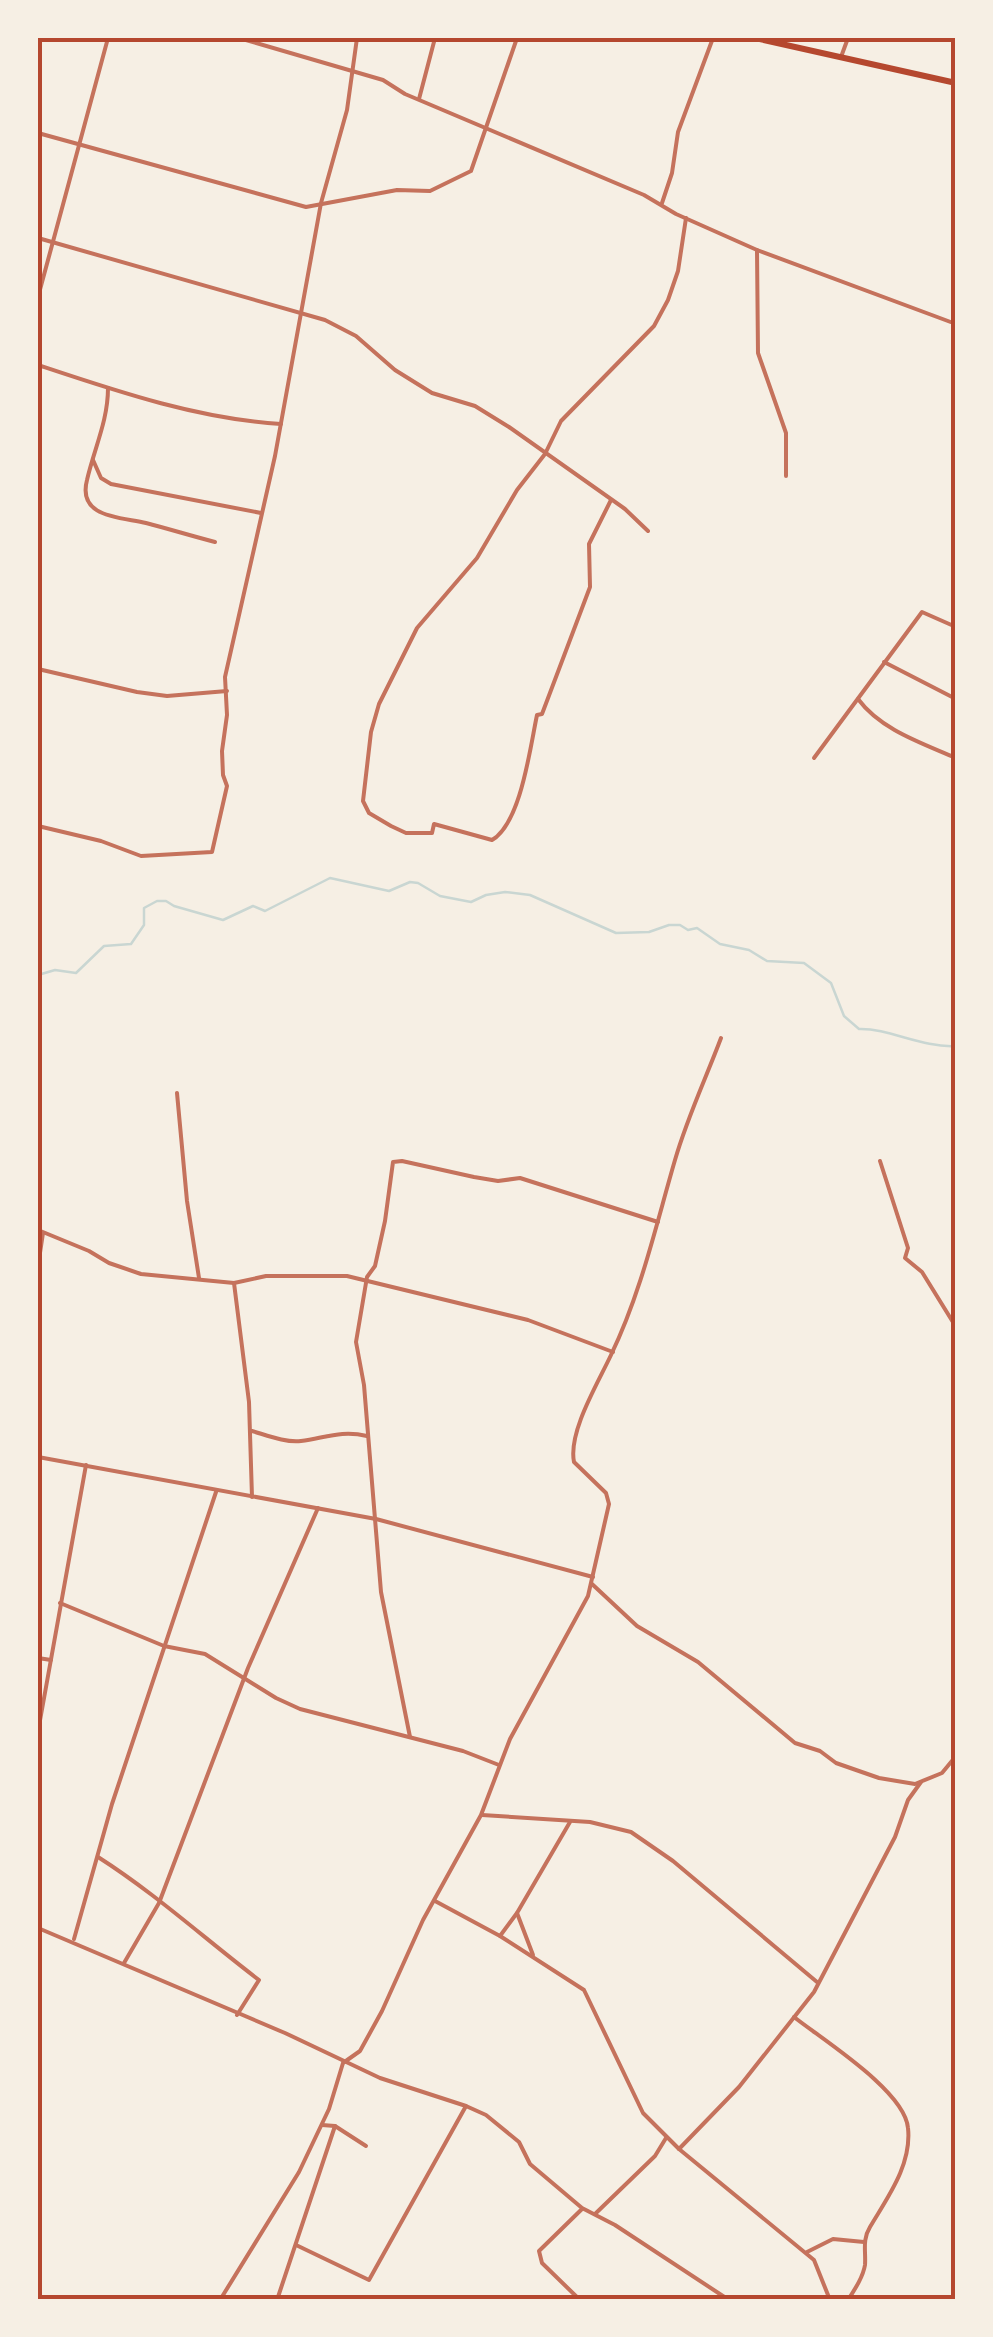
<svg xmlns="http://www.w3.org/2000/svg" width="993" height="2337" font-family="'Nunito Sans',sans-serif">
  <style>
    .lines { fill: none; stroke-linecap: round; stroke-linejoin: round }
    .stream { stroke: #c9d6d2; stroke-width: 2.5 }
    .minor { stroke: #c5725c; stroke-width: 4 }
    .primary { stroke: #b5482f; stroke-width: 6 }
    .neatline { fill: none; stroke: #b5482f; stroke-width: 4 }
  </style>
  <rect width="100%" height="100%" fill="#f6efe4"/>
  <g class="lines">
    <path class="stream" d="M38 975 55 970 76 973 104 946 131 944 144 925V908L157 901H166L174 906 223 920 253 906 265 911 330 878 389 891 410 882 418 883 440 896 471 902 486 895 505 892 530 895 616 933 649 932 669 925H680L688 930 697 928 720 944 749 950 767 961 804 963 831 983 844 1016 859 1029C889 1028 922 1048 956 1046"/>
    <g class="minor">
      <path d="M239 38 383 80 405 94 644 195 676 214 757 250 956 324"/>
      <path d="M841 57 848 38"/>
      <path d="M419 99 435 38"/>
      <path d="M38 133 306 207 397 190 430 191 471 171 517 38"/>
      <path d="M662 203 672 173 678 132 713 38"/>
      <path d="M38 238 325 320 356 336 395 370 432 393 475 406 509 427 625 509 648 531"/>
      <path d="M757 250 758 353 786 433V476"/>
      <path d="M38 297 108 38"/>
      <path d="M38 365C116 391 198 419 281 424"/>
      <path d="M108 388C108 421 94 449 87 480 77 518 121 517 146 523 169 529 192 536 215 542"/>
      <path d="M93 460 101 478 111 484 261 513"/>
      <path d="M611 500 589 544 590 587 542 714 537 715C530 748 521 823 492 840L434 824 432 833H406L391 826 369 813 363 801 371 732 379 704 417 628 477 558 517 490 545 454 561 421 654 326 668 300 678 271 686 218"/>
      <path d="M955 551H956"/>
      <path d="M884 662 956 699"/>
      <path d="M38 669 137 692 167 696 227 691"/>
      <path d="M858 699C881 730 922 743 956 758"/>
      <path d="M814 758 922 612 956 627"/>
      <path d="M38 826 101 841 141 856 212 852 227 786 223 775 222 751 227 715 225 677 275 456 321 203 347 110 357 38"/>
      <path d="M177 1093 187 1201 199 1278"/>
      <path d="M880 1161 908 1248 905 1258 922 1272 956 1327"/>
      <path d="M38 1230 89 1251 109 1263 141 1274 234 1283 266 1276H347L528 1320 613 1352"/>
      <path d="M38 1266 43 1233"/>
      <path d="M234 1283 249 1402 252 1497"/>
      <path d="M252 1431C266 1435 286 1443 301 1441 325 1438 341 1430 367 1436"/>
      <path d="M38 1457 376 1519 593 1577"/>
      <path d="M592 1584 637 1626 698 1662 795 1743 820 1751 836 1763 879 1778 915 1784 942 1773 956 1756"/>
      <path d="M60 1603 164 1646 205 1654 276 1698 300 1709 463 1751 499 1765"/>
      <path d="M38 1658 51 1660"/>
      <path d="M39 1726 86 1465"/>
      <path d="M410 1737 381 1592 364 1385 356 1342 367 1277 375 1266 385 1221 393 1162 402 1161 474 1177 498 1181 520 1178 658 1222"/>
      <path d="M482 1815 590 1822 631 1832 673 1861 817 1982"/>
      <path d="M98 1857C156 1894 205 1939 259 1980L237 2015"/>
      <path d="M435 1901 500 1936 584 1990 643 2113 679 2149 814 2260 830 2300"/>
      <path d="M517 1913 533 1955"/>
      <path d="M38 1928 285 2033 380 2078 466 2106 486 2115 519 2142 530 2164 582 2208 615 2225 729 2300"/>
      <path d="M500 1936 517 1913 570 1822"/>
      <path d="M74 1939 112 1804 216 1492"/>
      <path d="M124 1963 159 1903 248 1668 318 1508"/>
      <path d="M794 2017C823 2040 905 2091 908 2128 912 2165 887 2198 870 2227 862 2240 866 2251 865 2265 863 2277 855 2289 848 2300"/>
      <path d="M322 2125 335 2126 366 2146"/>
      <path d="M679 2149 739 2087 814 1992 895 1837 908 1800 921 1782"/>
      <path d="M595 2214 655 2156 666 2138"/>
      <path d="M296 2245 369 2280 466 2106"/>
      <path d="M807 2252 833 2239 864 2242"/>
      <path d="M220 2300 299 2172 329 2109 343 2063 360 2051 382 2011 423 1920 481 1815 510 1739 588 1596 609 1504 606 1493 574 1462C568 1432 598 1383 611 1355 641 1293 656 1225 675 1160 687 1118 706 1078 721 1038"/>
      <path d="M277 2300 335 2126"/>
      <path d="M580 2300 542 2263 539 2251 582 2209"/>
    </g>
    <path class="primary" d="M755 38 956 83"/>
  </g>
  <rect width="993" height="2337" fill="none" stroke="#f6efe4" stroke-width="80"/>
  <rect x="40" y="40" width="913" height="2257" class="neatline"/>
</svg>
